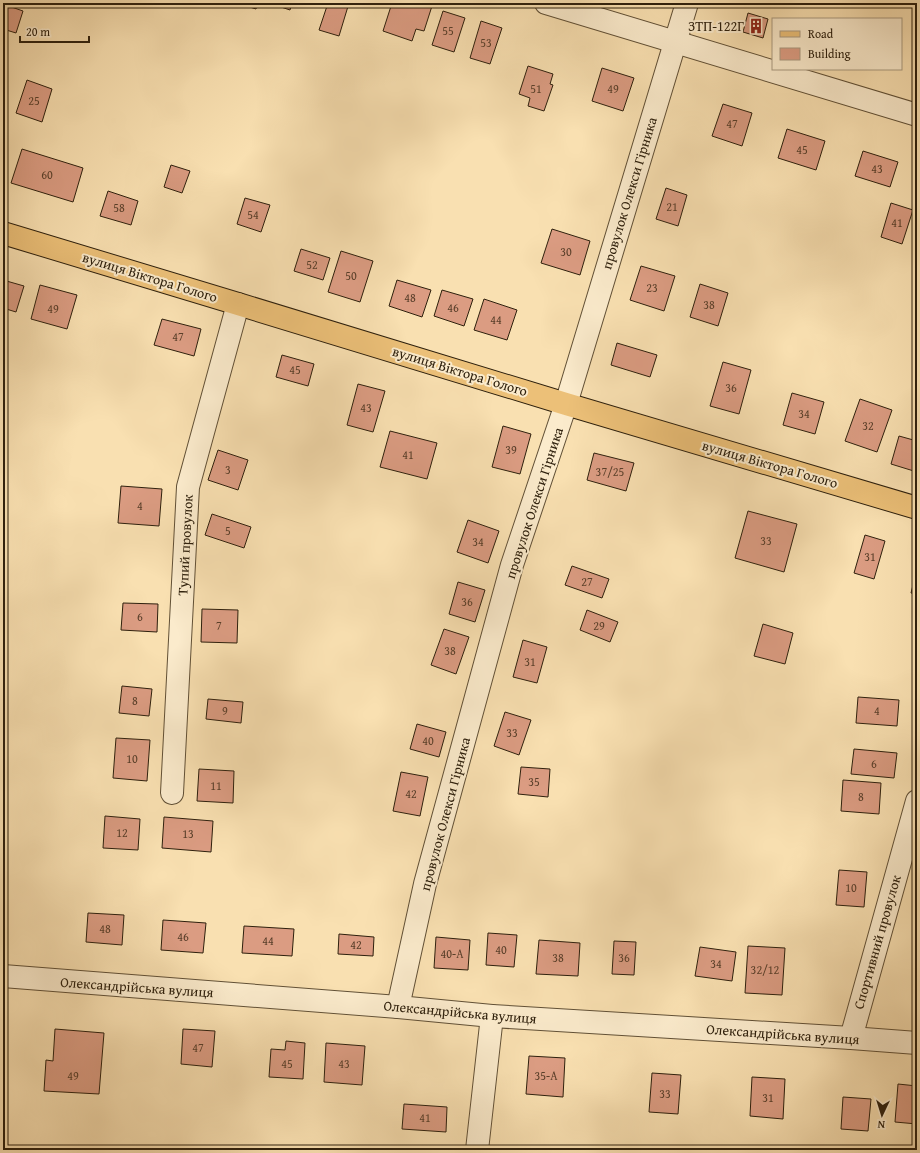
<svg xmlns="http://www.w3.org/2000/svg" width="920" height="1153" font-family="'Gentium Book Plus',serif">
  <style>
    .building { fill: #db9c82; stroke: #2e200d }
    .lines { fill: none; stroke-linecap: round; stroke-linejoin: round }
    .street-casing { stroke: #615036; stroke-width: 24 }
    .primary-casing { stroke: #2e200d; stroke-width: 24 }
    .street { stroke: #fbebcc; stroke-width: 22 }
    .primary { stroke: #ecc078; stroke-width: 22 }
    .labels { text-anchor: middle; stroke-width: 4; stroke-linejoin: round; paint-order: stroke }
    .number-label { font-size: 12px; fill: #593f2a }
    .poi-label { font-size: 14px; fill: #2e200d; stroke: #fbebcc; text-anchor: end }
    .street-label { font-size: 14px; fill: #2e200d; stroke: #fbebcc }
  </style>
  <rect width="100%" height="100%" fill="#f9e0b1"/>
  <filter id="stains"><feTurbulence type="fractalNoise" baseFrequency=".005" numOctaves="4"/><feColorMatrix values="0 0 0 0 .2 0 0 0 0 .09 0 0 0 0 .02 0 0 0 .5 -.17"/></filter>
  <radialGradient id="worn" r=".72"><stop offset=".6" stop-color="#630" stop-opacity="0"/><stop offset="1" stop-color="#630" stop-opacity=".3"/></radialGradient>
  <g class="building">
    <path d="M237 3H258L256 9Z"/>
    <path d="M269 3H292L290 10Z"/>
    <path d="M328 3H349L339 36 319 30Z"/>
    <path d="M392 3H423L432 6 424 31 416 29 412 41 383 31Z"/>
    <path d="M3 4 23 11 16 33 3 29Z"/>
    <path d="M443 11 465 18 454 52 432 45Z"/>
    <path d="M748 13 768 19 763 38 743 32Z"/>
    <path d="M481 21 502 28 490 64 470 58Z"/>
    <path d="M528 66 553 74 550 84 553 85 544 111 528 106 530 98 519 94Z"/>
    <path d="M602 68 634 78 623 111 592 101Z"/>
    <path d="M27 80 52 89 42 122 16 113Z"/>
    <path d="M723 104 752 113 742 146 712 136Z"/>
    <path d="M787 129 825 141 816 170 778 158Z"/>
    <path d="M22 149 83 168 73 202 11 183Z"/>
    <path d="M863 151 898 162 890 187 855 176Z"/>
    <path d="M171 165 190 171 182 193 164 187Z"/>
    <path d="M666 188 687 195 678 226 656 219Z"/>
    <path d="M108 191 138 201 131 225 100 216Z"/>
    <path d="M245 198 270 205 261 232 237 224Z"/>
    <path d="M891 203 913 210 902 244 881 237Z"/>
    <path d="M552 229 590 241 580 275 541 263Z"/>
    <path d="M301 249 330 258 323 280 294 271Z"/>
    <path d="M341 251 373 261 360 302 328 292Z"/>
    <path d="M641 266 675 276 664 311 630 300Z"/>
    <path d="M3 280 24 286 16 312 3 308Z"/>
    <path d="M397 280 431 290 422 317 389 306Z"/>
    <path d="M700 284 728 293 718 326 690 317Z"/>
    <path d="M40 285 77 295 67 329 31 319Z"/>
    <path d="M442 290 473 299 464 326 434 316Z"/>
    <path d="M484 299 517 310 507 340 474 330Z"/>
    <path d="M162 319 201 329 194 356 154 345Z"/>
    <path d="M617 343 657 355 650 377 611 365Z"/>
    <path d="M282 355 314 364 308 386 276 377Z"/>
    <path d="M723 362 751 370 739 414 710 406Z"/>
    <path d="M358 384 385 391 373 432 347 425Z"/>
    <path d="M792 393 824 402 815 434 783 425Z"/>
    <path d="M860 399 892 410 877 452 845 441Z"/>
    <path d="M503 426 531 434 520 474 492 467Z"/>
    <path d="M390 431 437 443 427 479 380 467Z"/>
    <path d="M899 436 917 441V472L891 464Z"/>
    <path d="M218 450 248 460 238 490 208 480Z"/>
    <path d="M594 453 634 463 626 491 587 480Z"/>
    <path d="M121 486 162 489 159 526 118 523Z"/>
    <path d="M748 511 797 524 784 572 735 558Z"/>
    <path d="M212 514 251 527 244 548 205 535Z"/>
    <path d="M468 520 499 531 488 563 457 552Z"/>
    <path d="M865 535 885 541 874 579 854 573Z"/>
    <path d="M572 566 609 579 602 598 565 585Z"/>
    <path d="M917 569V594L911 593Z"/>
    <path d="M458 582 485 590 475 622 449 614Z"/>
    <path d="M123 603 158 604 157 632 121 630Z"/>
    <path d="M202 609 238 610 237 643 201 642Z"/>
    <path d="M587 610 618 622 610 642 580 630Z"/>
    <path d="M763 624 793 633 785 664 754 656Z"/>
    <path d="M444 629 469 637 456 674 431 665Z"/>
    <path d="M523 640 547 647 537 683 513 677Z"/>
    <path d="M122 686 152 689 149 716 119 713Z"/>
    <path d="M858 697 899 700 897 726 856 723Z"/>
    <path d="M208 699 243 702 241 723 206 719Z"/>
    <path d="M505 712 531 720 519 755 494 746Z"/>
    <path d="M417 724 446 732 439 757 410 749Z"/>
    <path d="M116 738 150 740 147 781 113 778Z"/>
    <path d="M854 749 897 753 894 778 851 774Z"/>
    <path d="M521 767 550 769 548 797 518 794Z"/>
    <path d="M199 769 234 771 233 803 197 801Z"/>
    <path d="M401 772 428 777 420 816 393 811Z"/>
    <path d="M843 780 881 783 879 814 841 811Z"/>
    <path d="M105 816 140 819 138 850 103 848Z"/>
    <path d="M164 817 213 821 211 852 162 848Z"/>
    <path d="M839 870 867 872 864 907 836 905Z"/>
    <path d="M917 885V909L914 908Z"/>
    <path d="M88 913 124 915 122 945 86 942Z"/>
    <path d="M163 920 206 923 203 953 161 950Z"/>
    <path d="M244 926 294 929 292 956 242 953Z"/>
    <path d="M488 933 517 935 514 967 486 965Z"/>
    <path d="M339 934 374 937 373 956 338 954Z"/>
    <path d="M436 937 470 940 468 970 434 968Z"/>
    <path d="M539 940 580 943 578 976 536 974Z"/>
    <path d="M614 941 636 942 634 975 612 974Z"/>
    <path d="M748 946 785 948 782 995 745 993Z"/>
    <path d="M700 947 736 952 732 981 695 976Z"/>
    <path d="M55 1029 104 1033 99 1094 44 1091 46 1060 53 1061Z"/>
    <path d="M183 1029 215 1031 212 1067 181 1064Z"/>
    <path d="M286 1041 305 1043 303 1079 269 1077 271 1049 285 1050Z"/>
    <path d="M326 1043 365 1046 362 1085 324 1082Z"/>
    <path d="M529 1056 565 1058 563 1097 526 1094Z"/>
    <path d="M652 1073 681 1075 678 1114 649 1112Z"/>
    <path d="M752 1077 785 1079 783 1119 750 1116Z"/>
    <path d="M898 1084 917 1086V1124L895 1122Z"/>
    <path d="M843 1097 871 1099 868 1131 841 1129Z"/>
    <path d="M404 1104 447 1107 446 1132 402 1129Z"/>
  </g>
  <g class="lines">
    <defs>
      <g id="street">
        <path d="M546 3 917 115"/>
        <path d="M172 793 188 487 238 304"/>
        <path d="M3 976 398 1007 492 1016 851 1038 917 1043"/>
        <path d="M398 1007 425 884 512 565 566 404 687 3"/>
        <path d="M851 1038 917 801"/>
        <path d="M477 1150 492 1016"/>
      </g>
      <path id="primary" d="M3 233 238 304 566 404 917 508"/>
    </defs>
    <use href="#street" class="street-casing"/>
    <use href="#primary" class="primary-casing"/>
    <use href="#street" class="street"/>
    <use href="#primary" class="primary"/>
  </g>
  <defs>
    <symbol id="building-bare" viewBox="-9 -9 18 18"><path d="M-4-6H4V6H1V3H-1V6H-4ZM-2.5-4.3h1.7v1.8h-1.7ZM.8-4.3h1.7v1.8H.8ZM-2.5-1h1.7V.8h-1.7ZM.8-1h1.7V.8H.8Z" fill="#8f2418" stroke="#fbebcc" stroke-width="2.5" paint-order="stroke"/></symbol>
  </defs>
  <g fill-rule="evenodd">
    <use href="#building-bare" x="745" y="15" width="22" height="22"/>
  </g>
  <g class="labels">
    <g class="number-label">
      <text x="448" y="35">55</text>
      <text x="486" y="47">53</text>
      <text x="536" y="93">51</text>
      <text x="613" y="93">49</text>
      <text x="34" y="105">25</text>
      <text x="732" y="128">47</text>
      <text x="802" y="154">45</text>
      <text x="877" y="173">43</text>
      <text x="47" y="179">60</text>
      <text x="672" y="211">21</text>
      <text x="119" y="212">58</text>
      <text x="253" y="219">54</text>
      <text x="897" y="227">41</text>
      <text x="566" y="256">30</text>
      <text x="312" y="269">52</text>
      <text x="351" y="280">50</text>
      <text x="652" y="292">23</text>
      <text x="410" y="302">48</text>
      <text x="709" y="309">38</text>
      <text x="453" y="312">46</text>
      <text x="53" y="313">49</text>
      <text x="496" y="324">44</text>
      <text x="178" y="341">47</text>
      <text x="295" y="374">45</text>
      <text x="731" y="392">36</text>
      <text x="366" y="412">43</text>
      <text x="804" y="418">34</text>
      <text x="868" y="430">32</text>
      <text x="511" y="454">39</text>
      <text x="408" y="459">41</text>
      <text x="228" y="474">3</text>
      <text x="610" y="476">37/25</text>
      <text x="140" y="510">4</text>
      <text x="228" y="535">5</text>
      <text x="766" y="545">33</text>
      <text x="478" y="546">34</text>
      <text x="870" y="561">31</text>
      <text x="587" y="586">27</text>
      <text x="467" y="606">36</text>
      <text x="140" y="621">6</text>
      <text x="219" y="630">7</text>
      <text x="599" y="630">29</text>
      <text x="450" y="655">38</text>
      <text x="530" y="666">31</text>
      <text x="135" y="705">8</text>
      <text x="225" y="715">9</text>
      <text x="877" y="715">4</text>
      <text x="512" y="737">33</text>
      <text x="428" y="745">40</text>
      <text x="132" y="763">10</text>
      <text x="874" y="768">6</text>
      <text x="534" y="786">35</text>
      <text x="216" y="790">11</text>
      <text x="411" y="798">42</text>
      <text x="861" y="801">8</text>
      <text x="122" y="837">12</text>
      <text x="188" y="838">13</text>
      <text x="851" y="892">10</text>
      <text x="105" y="933">48</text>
      <text x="183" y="941">46</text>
      <text x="268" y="945">44</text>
      <text x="356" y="949">42</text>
      <text x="501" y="954">40</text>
      <text x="452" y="958">40-А</text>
      <text x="558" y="962">38</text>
      <text x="624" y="962">36</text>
      <text x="716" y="968">34</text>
      <text x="765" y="974">32/12</text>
      <text x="198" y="1052">47</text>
      <text x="287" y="1068">45</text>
      <text x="344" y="1068">43</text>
      <text x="73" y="1080">49</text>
      <text x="546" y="1080">35-А</text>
      <text x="665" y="1098">33</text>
      <text x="768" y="1102">31</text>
      <text x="425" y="1122">41</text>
    </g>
    <g class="poi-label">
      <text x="744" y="31">ЗТП-122Г</text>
    </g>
    <g class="street-label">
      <text transform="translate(629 193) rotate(-73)" y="5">провулок Олекси Гірника</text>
      <text transform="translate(150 277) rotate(17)" y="5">вулиця Віктора Голого</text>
      <text transform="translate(460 371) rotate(17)" y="5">вулиця Віктора Голого</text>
      <text transform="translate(770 464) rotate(16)" y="5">вулиця Віктора Голого</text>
      <text transform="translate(534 503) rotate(-72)" y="5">провулок Олекси Гірника</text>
      <text transform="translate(185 545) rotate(-87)" y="5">Тупий провулок</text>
      <text transform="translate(445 814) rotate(-75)" y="5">провулок Олекси Гірника</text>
      <text transform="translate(877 942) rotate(-74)" y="5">Спортивний провулок</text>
      <text transform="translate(137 987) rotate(4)" y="5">Олександрійська вулиця</text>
      <text transform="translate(460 1012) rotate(5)" y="5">Олександрійська вулиця</text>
      <text transform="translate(783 1034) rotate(4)" y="5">Олександрійська вулиця</text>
    </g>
  </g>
  <rect width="920" height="1153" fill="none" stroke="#f9e0b1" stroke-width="16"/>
  <rect x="4" y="4" width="912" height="1145" fill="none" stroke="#2e200d" stroke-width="2"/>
  <rect x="8" y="8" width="904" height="1137" fill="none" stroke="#2e200d"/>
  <rect x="772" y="18" width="130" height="52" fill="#fbebcc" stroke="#a99a80"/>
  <rect x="780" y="31" width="20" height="6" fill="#ecc078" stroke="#a99a80"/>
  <text x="808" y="38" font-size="12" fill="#2e200d">Road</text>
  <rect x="780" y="48" width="20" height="12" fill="#db9c82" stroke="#a99a80"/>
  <text x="808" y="58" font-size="12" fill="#2e200d">Building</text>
  <g transform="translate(882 1115) rotate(184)" stroke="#fbebcc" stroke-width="3" paint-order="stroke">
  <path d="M0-3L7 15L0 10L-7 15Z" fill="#2e200d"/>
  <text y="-6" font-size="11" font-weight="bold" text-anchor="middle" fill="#2e200d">N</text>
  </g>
  <path d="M20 36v6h69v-6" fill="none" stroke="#2e200d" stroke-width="2"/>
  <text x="26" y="36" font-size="12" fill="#2e200d" stroke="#fbebcc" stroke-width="3" paint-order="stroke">20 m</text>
  <rect width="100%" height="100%" filter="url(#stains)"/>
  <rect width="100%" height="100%" fill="url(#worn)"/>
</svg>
